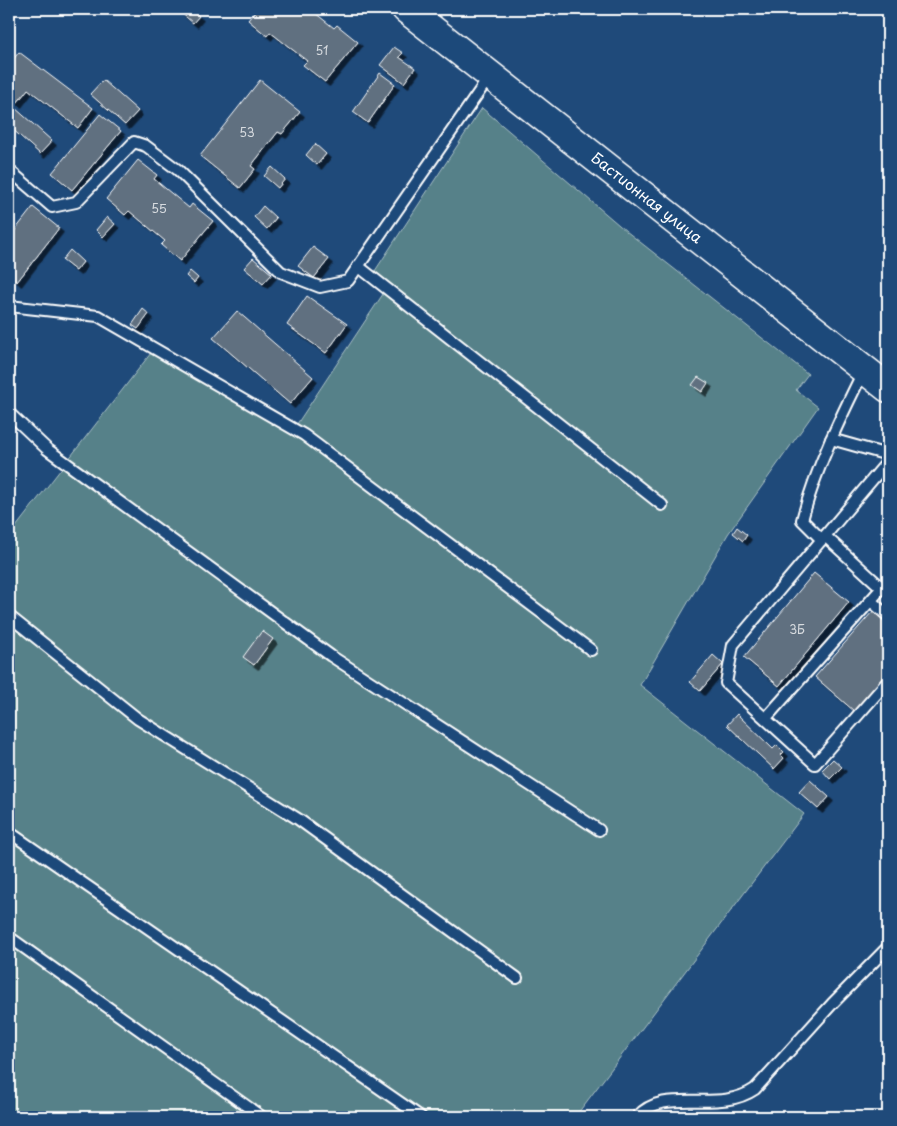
<svg xmlns="http://www.w3.org/2000/svg" width="897" height="1126" font-family="'Playpen Sans',sans-serif">
  <style>
    .green { fill: #568189; stroke: #aac0c4 }
    .building { fill: #607080; stroke: #fff; filter: url(#shadow) }
    .lines { fill: none; stroke-linecap: round; stroke-linejoin: round }
    .lane-casing { stroke: #fff; stroke-width: 14 }
    .secondary-casing { stroke: #fff; stroke-width: 31 }
    .lane { stroke: #1f4a7a; stroke-width: 10 }
    .secondary { stroke: #1f4a7a; stroke-width: 28 }
    .labels { text-anchor: middle; stroke-width: 4.5; stroke-linejoin: round; paint-order: stroke }
    .number-label { font-size: 12px; fill: #d7dbdf }
    .street-label { font-size: 15px; fill: #fff; stroke: #1f4a7a }
  </style>
  <defs>
    <filter id="shadow"><feDropShadow dx="4.5" dy="4.5" stdDeviation="0" flood-color="#0009"/></filter>
  </defs>
  <rect width="100%" height="100%" fill="#1f4a7a"/>
  <filter id="ink" filterUnits="userSpaceOnUse"><feTurbulence type="fractalNoise" baseFrequency=".02" numOctaves="2"/><feDisplacementMap in="SourceGraphic" scale="10" xChannelSelector="R" yChannelSelector="G"/><feConvolveMatrix kernelMatrix="1 2 1 2 8 2 1 2 1" color-interpolation-filters="sRGB"/></filter>
  <g filter="url(#ink)">
    <path class="green" d="M482 108 626 231 808 374 796 390 818 407 728 534 640 685 804 814 575 1117H9V536L151 353 295 427 387 288 371 277Z"/>
    <g class="building">
      <path d="M181 9H190L199 16 193 23 179 11Z"/>
      <path d="M257 9H310L334 28 337 25 358 42 325 82 303 65 307 61 270 32 267 36 248 20Z"/>
      <path d="M394 47 403 53 399 57 415 68 404 83 380 65Z"/>
      <path d="M19 52 93 108 78 128 28 89 17 103 9 97 15 89 9 84V65Z"/>
      <path d="M380 73 395 84 368 123 353 112Z"/>
      <path d="M103 80 138 111 125 125 90 94Z"/>
      <path d="M260 80 300 112 282 134 278 132 251 166 255 169 240 188 200 156Z"/>
      <path d="M14 107 52 141 40 154 9 126V113Z"/>
      <path d="M100 114 121 131 72 190 52 173Z"/>
      <path d="M315 144 326 154 317 165 306 155Z"/>
      <path d="M138 160 157 175 154 179 189 208 192 204 213 221 180 261 161 245 165 241 129 211 125 215 106 199Z"/>
      <path d="M272 167 285 179 278 188 264 176Z"/>
      <path d="M263 206 276 218 267 229 254 217Z"/>
      <path d="M33 207 59 228 17 282 9 275V238Z"/>
      <path d="M107 217 115 224 103 237 96 230Z"/>
      <path d="M313 247 329 259 314 278 298 266Z"/>
      <path d="M70 250 83 262 76 271 62 260Z"/>
      <path d="M253 258 272 274 263 284 244 268Z"/>
      <path d="M190 271 198 278 194 283 186 276Z"/>
      <path d="M307 296 347 324 326 353 287 325Z"/>
      <path d="M143 309 149 314 138 329 132 325Z"/>
      <path d="M237 311 313 377 290 404 213 338Z"/>
      <path d="M698 377 708 383 702 392 692 385Z"/>
      <path d="M737 527 747 535 743 541 733 533Z"/>
      <path d="M814 573 849 602 779 686 744 657Z"/>
      <path d="M873 611 888 624V672L854 711 815 677Z"/>
      <path d="M262 631 273 639 254 665 243 657Z"/>
      <path d="M713 655 723 664 700 691 690 682Z"/>
      <path d="M737 714 773 749 777 745 784 752 781 755 784 758 774 769 727 725Z"/>
      <path d="M833 759 842 767 830 779 822 770Z"/>
      <path d="M810 780 829 797 818 809 799 792Z"/>
    </g>
    <g class="lines">
      <defs>
        <g id="lane">
          <path d="M9 170 52 207 76 202 134 142 146 146 178 170 281 272 320 287 348 281 490 76"/>
          <path d="M358 266 662 505"/>
          <path d="M9 306 98 316 304 435 591 650"/>
          <path d="M9 413 47 449 331 656 599 830"/>
          <path d="M831 439 888 455"/>
          <path d="M888 461 733 645 726 683 815 764 888 681"/>
          <path d="M825 536 882 588"/>
          <path d="M822 540 802 520C816 468 840 418 864 370"/>
          <path d="M871 601 888 616"/>
          <path d="M9 616 138 719 298 819 517 978"/>
          <path d="M766 718 888 581"/>
          <path d="M9 832 421 1117"/>
          <path d="M9 937 262 1117"/>
          <path d="M637 1117C665 1085 717 1115 755 1089L832 1004 888 947"/>
        </g>
        <g id="secondary">
          <path id="s1" d="M406 9 888 388"/>
        </g>
      </defs>
      <use href="#lane" class="lane-casing"/>
      <use href="#secondary" class="secondary-casing"/>
      <use href="#lane" class="lane"/>
      <use href="#secondary" class="secondary"/>
    </g>
  </g>
  <g class="labels">
    <g class="number-label">
      <text x="322" y="55">51</text>
      <text x="247" y="137">53</text>
      <text x="159" y="213">55</text>
      <text x="797" y="634">3Б</text>
    </g>
    <g class="street-label">
      <text dy="5" stroke="none"><textPath href="#s1" startOffset="306">Бастионная улица</textPath></text>
    </g>
  </g>
  <rect width="897" height="1126" fill="none" stroke="#1f4a7a" stroke-width="30"/>
  <rect x="15" y="15" width="867" height="1096" fill="none" stroke="#fff" stroke-width="2" filter="url(#ink)"/>
</svg>
